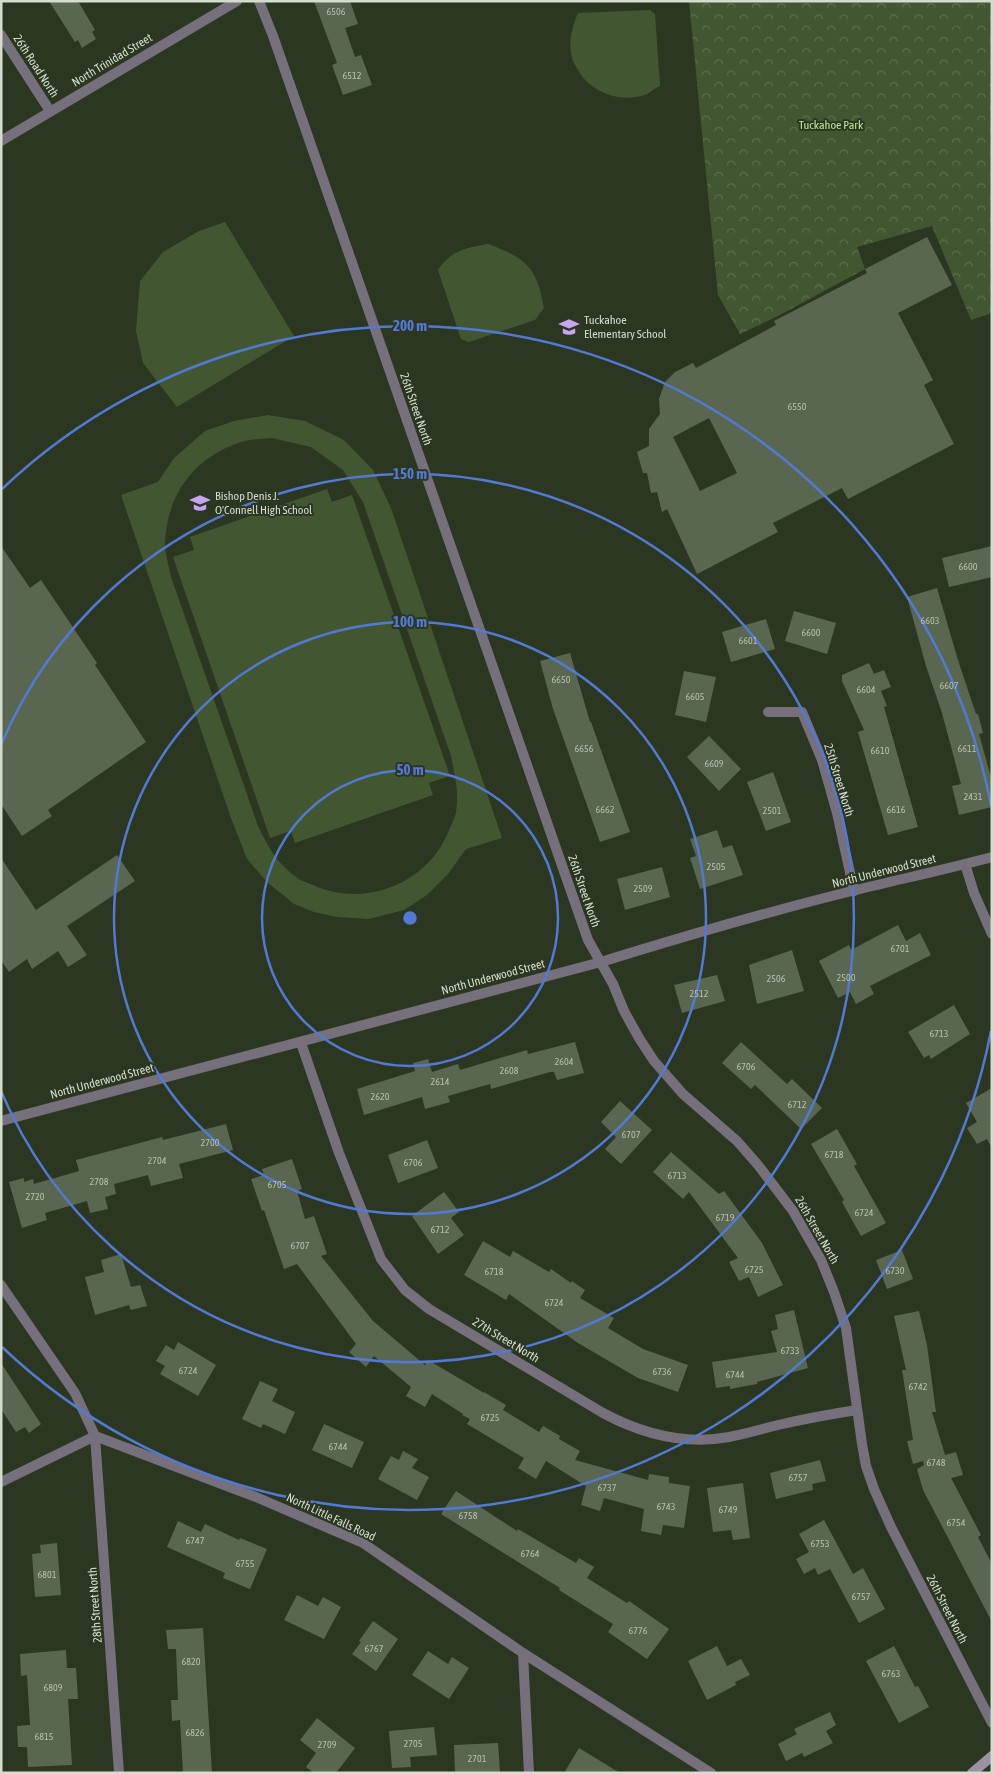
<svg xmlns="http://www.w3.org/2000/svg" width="993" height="1774" font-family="'Asap Condensed',sans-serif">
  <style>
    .forest { fill: url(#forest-crowns) }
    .pitch { fill: #425731; fill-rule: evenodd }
    .building { fill: #5a6750; fill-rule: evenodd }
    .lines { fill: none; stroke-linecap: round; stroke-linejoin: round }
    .minor { stroke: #75707b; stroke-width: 10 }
    .tertiary { stroke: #75707b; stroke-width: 10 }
    .secondary { stroke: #9992a3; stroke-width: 10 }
    .ring { fill: none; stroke: #5479d5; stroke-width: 2.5 }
    .labels { text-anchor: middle; stroke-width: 4; stroke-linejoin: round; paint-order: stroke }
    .number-label { font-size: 10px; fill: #b6bfae }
    .street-label { font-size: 12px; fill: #d4dcce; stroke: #2c3722 }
    .park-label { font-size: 12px; fill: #b8e592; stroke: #2c3722 }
    .poi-label { font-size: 12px; fill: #d4dcce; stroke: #2c3722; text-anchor: start }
    .centre { fill: #5479d5; stroke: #2c3722; stroke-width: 2.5 }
    .ring-label { font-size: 15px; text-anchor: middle; font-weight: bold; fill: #5479d5; stroke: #2c3722; stroke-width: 4; stroke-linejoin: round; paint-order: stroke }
  </style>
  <defs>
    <pattern id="forest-crowns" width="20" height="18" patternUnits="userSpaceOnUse" patternTransform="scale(1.25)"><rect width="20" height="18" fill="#425731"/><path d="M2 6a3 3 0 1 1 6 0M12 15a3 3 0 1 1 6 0" fill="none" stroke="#5c6f4e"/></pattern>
  </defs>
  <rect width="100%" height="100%" fill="#2c3722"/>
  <path class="forest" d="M689 1H992V313L971 320 932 226 857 247 865 269 776 317 740 334 718 295Z"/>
  <g class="pitch">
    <path d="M650 10 655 14 660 86C655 88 651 92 647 94 623 104 592 93 579 72 577 67 573 63 572 58 568 42 572 27 578 13Z"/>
    <path d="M225 222 294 336 177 407 143 363 136 331 140 281 163 252 199 231Z"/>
    <path d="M488 244C526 258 537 267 544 308L535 320 469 342 461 339 438 270C451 250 466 248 488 244Z"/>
    <path d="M268 415 305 421 344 440 373 470 391 508 502 838 466 849 448 874 427 895 404 910 369 919 337 917 314 912 294 904 267 882 247 859 231 818 121 495 158 482 174 458 205 431 234 421ZM272 438 311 447 343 470 363 502 451 756C455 775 459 793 456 812 455 818 451 825 449 830 429 883 365 909 313 885 308 883 301 881 296 877 276 862 269 848 258 826L171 577C169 566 165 554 165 543 167 495 193 459 238 443 248 439 261 439 272 438Z"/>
    <path d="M327 489 332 502 352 495 450 776 429 783 433 795 295 843 291 831 270 838 173 557 194 550 190 537Z"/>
  </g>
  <g class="building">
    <path d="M49 1H78L95 30 92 32 96 39 82 48 78 40 75 42Z"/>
    <path d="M314 1H350L358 24 345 28 355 57 361 55 372 85 343 95 332 65 337 63Z"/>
    <path d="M927 237 952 285 898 313 933 380 924 385 954 444 848 499 842 488 773 523 778 532 697 574 667 509 662 512 657 492 651 493 647 473H643L637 452 649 446V429L660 414 659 399 665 382 675 372 693 363 696 368 776 325 774 321 867 273 865 269ZM709 418 737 473 700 491 673 437Z"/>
    <path d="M1 546 30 588 41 580 97 663 95 665 146 742 48 810 52 816 22 836 1 804Z"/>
    <path d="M992 546V577L949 587 942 558Z"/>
    <path d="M937 588 957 657 976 714H978L983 733 979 734 992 781V807L959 815 952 786 961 784 942 713 926 666 907 597Z"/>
    <path d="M794 611 836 623 827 654 785 641Z"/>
    <path d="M766 619 775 649 731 662 722 632Z"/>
    <path d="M570 653 590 722H591L630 832 600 842 553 709 540 661Z"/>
    <path d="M869 663 874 674 884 670 891 687 881 691 887 706 884 707 918 827 888 835 858 732 864 730 842 681V675Z"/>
    <path d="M684 671 716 677 706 722 675 715Z"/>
    <path d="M709 736 741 769 719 791 687 757Z"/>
    <path d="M773 772 791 822 766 831 747 782Z"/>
    <path d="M717 830 723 848 732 845 743 875 700 889 690 858 696 856 690 839Z"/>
    <path d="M117 855 135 881 67 926 87 955 68 967 58 951 32 969 27 959 9 972 1 960V858L36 910Z"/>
    <path d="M662 867 670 897 625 910 617 879Z"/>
    <path d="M898 925 906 941 920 933 931 955 870 986 874 994 856 1004 850 992 838 998 819 961 849 945 851 950Z"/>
    <path d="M792 950 804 991 757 1004 749 965Z"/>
    <path d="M717 975 725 1001 682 1013 674 985Z"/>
    <path d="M954 1005 970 1034 931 1059 929 1055 924 1058 908 1032Z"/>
    <path d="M575 1042 584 1073 557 1080 554 1072H550L491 1089 490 1084 448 1096 450 1102 425 1109 422 1097 364 1115 357 1089 415 1071 413 1063 428 1059 432 1072 458 1064 460 1070 527 1050 528 1054Z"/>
    <path d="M741 1042 787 1084 792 1079 822 1108 801 1129 755 1085 751 1089 722 1063Z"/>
    <path d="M992 1088V1148L987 1139 977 1144 967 1128 977 1122 966 1103Z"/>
    <path d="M620 1101 652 1130 621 1164 605 1149 616 1137 601 1122Z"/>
    <path d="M226 1124 233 1150 179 1164 183 1178 151 1186 148 1175 114 1184 116 1194 105 1197 108 1209 90 1213 87 1201 45 1213 47 1220 22 1228 9 1182 24 1178V1182L33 1179 34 1184 79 1171 76 1160 162 1137 163 1140Z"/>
    <path d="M837 1129 857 1164 854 1166 886 1223 861 1236 842 1202 844 1200 811 1144Z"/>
    <path d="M427 1140 438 1168 398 1183 388 1155Z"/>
    <path d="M671 1152 719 1194 724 1191 762 1243 783 1285 758 1297 749 1277 739 1281 729 1262 738 1258 689 1192 683 1199 653 1172Z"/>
    <path d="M292 1159 302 1189 297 1191 305 1219 314 1216 327 1254 321 1256 373 1321 425 1365 428 1360 484 1393V1392L506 1405 503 1410 539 1432 543 1426 560 1436 559 1439 580 1451 575 1460 648 1480 649 1474 669 1477V1483L690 1486 684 1528 663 1525 661 1535 641 1531 644 1509 604 1498 600 1511 581 1505 586 1486 546 1461 536 1479 518 1468 524 1458 467 1424 470 1419 462 1415 463 1414 432 1394 425 1407 406 1396 411 1387 374 1356 366 1367 349 1352 356 1344 297 1264 284 1269 264 1210 262 1211 251 1179 264 1175 262 1169Z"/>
    <path d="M444 1192 459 1212 451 1218 464 1235 438 1254 412 1216Z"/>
    <path d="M483 1241 510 1257 513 1251 549 1272 551 1269 571 1283 572 1281 585 1290 580 1298 614 1318 608 1328 643 1349 688 1365 678 1392 638 1378 578 1343 509 1294 506 1300 464 1275Z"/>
    <path d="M902 1250 913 1279 887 1289 876 1260Z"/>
    <path d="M121 1254 131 1287 140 1285 147 1306 131 1310 129 1305 95 1315 85 1277 104 1272 101 1260Z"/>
    <path d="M794 1310 808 1368 757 1382V1384L730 1389V1386L716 1388 712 1362 777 1352 771 1331 778 1329 775 1315Z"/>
    <path d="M919 1311 927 1345 936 1412H932L945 1455 956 1452 963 1475 951 1478 981 1535 978 1537 992 1564V1622L923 1490 917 1469 924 1465 923 1461 913 1464 907 1441 913 1440 902 1370H906L894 1316Z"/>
    <path d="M178 1342 216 1365 198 1396 160 1374 165 1366 156 1361 166 1345 174 1350Z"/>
    <path d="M1 1363 41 1424 29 1433 25 1427 16 1432 1 1409Z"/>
    <path d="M260 1381 278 1389 272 1401 295 1412 285 1434 263 1424 261 1428 242 1419Z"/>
    <path d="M324 1424 364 1442 352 1468 312 1450Z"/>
    <path d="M403 1451 418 1459 412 1468 429 1477 417 1500 378 1479 391 1456 399 1460Z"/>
    <path d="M820 1460 826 1481 812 1484 813 1490 776 1499 770 1473Z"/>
    <path d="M743 1483 750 1538 733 1540 731 1530 713 1532 707 1488Z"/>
    <path d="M456 1491 517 1531 518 1529 576 1563 579 1558 594 1567 587 1578 627 1603 629 1601 669 1629 647 1659 608 1632 613 1624 559 1590 560 1588 441 1514Z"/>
    <path d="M824 1520 853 1574 863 1568 885 1609 859 1623 830 1569 818 1575 815 1568 804 1574 796 1559 809 1552 799 1534Z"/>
    <path d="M178 1521 201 1532 205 1524 239 1540 240 1538 267 1549 250 1589 223 1578 225 1573 167 1547Z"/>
    <path d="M57 1543 61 1595 35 1597 32 1554 41 1553 40 1545Z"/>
    <path d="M297 1595 318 1606 323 1597 341 1607 324 1639 284 1620Z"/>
    <path d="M373 1621 398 1639 376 1671 352 1654 361 1642 359 1641Z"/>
    <path d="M203 1628 212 1773H183L180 1720 172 1721 171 1700H178L176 1649H168L166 1630Z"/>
    <path d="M717 1646 727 1666 741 1659 750 1675 735 1682 736 1685 707 1700 688 1661Z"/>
    <path d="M894 1646 915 1687 918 1686 929 1707 899 1723 866 1661Z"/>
    <path d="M66 1650 67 1668H76L78 1699H68L72 1765 28 1767 27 1747H18L17 1726 30 1725 27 1675 21 1676 20 1654Z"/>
    <path d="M428 1651 448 1664 452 1657 469 1668 449 1699 412 1675Z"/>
    <path d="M830 1712 836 1725 826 1731 833 1743 804 1757 802 1753 786 1761 778 1744 797 1734 794 1729Z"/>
    <path d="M317 1718 355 1748 336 1773H314L306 1767 316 1753 300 1740Z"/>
    <path d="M434 1727 437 1755 410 1757 411 1767 392 1768 389 1731Z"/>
    <path d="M498 1743 500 1772 455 1773 454 1745Z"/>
    <path d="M579 1748 620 1773H564Z"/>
  </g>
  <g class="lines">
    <g class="minor">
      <path d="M1 35 50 111"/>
      <path d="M1 141 237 1"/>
      <path d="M768 712H802L822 760 837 813 854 891"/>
      <path d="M965 864 974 893 992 934"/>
      <path d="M301 1043 339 1153 381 1259 405 1290 429 1309 603 1413C642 1434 685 1445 729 1437 745 1434 762 1429 778 1425 804 1419 831 1414 857 1410"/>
      <path d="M1 1121 601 962C685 936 770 911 856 890 901 879 947 869 992 857"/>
      <path d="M1 1285 75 1393 95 1436 119 1773"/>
      <path d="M95 1436 256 1497 363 1543 523 1653 711 1773"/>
      <path d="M1 1482 95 1436"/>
      <path d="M523 1653 529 1773"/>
    </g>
    <path class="tertiary" d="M259 1 273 36 588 940 613 984 624 1011 639 1038 654 1061 683 1094 737 1141 758 1165 793 1211 821 1260 834 1292 846 1328 862 1444 866 1466 874 1489 891 1527 992 1723"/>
    <path class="secondary" d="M972 1773 992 1756"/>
  </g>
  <g class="ring">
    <circle cx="410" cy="918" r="148"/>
    <circle cx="410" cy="918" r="296"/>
    <path d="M1 745A444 444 0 1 1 1 1091"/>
    <path d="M991 1031A592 592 0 0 1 2 1347M2 489A592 592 0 0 1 991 805"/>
  </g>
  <defs>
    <symbol id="school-bare" viewBox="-9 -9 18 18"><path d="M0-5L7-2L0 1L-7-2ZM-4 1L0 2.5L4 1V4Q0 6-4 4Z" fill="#c7a6ef" stroke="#2c3722" stroke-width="2.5" paint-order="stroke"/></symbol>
  </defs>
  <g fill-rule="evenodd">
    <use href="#school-bare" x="555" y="313" width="28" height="28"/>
    <use href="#school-bare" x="186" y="489" width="28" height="28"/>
  </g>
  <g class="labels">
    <g class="number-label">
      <text x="336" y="15">6506</text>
      <text x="352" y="79">6512</text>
      <text x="797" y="410">6550</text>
      <text x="968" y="570">6600</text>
      <text x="930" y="624">6603</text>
      <text x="811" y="636">6600</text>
      <text x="748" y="644">6601</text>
      <text x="561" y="683">6650</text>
      <text x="949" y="689">6607</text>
      <text x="866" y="693">6604</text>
      <text x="695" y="700">6605</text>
      <text x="584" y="752">6656</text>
      <text x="967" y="752">6611</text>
      <text x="880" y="754">6610</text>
      <text x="714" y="767">6609</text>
      <text x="973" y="800">2431</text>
      <text x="605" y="813">6662</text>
      <text x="896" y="813">6616</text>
      <text x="772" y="814">2501</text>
      <text x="716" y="870">2505</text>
      <text x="643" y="892">2509</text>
      <text x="900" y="952">6701</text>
      <text x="846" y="981">2500</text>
      <text x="776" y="982">2506</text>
      <text x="699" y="997">2512</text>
      <text x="939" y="1037">6713</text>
      <text x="564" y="1065">2604</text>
      <text x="746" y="1070">6706</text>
      <text x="509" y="1074">2608</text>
      <text x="440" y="1085">2614</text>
      <text x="380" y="1100">2620</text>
      <text x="797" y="1108">6712</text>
      <text x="631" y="1138">6707</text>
      <text x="210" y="1146">2700</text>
      <text x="834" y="1158">6718</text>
      <text x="157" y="1164">2704</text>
      <text x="413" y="1166">6706</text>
      <text x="677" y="1179">6713</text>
      <text x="99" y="1185">2708</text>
      <text x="277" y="1188">6705</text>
      <text x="35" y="1200">2720</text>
      <text x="864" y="1216">6724</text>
      <text x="725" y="1221">6719</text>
      <text x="440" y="1233">6712</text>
      <text x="300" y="1249">6707</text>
      <text x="754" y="1273">6725</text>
      <text x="895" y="1274">6730</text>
      <text x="494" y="1275">6718</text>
      <text x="554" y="1306">6724</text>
      <text x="790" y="1354">6733</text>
      <text x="188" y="1374">6724</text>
      <text x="662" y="1375">6736</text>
      <text x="735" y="1378">6744</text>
      <text x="918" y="1390">6742</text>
      <text x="490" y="1421">6725</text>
      <text x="338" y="1450">6744</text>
      <text x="936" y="1466">6748</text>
      <text x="798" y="1481">6757</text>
      <text x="607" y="1491">6737</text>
      <text x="666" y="1510">6743</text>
      <text x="728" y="1513">6749</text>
      <text x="468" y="1519">6758</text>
      <text x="956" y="1526">6754</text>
      <text x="195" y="1544">6747</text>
      <text x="820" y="1547">6753</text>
      <text x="530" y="1557">6764</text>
      <text x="245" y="1567">6755</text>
      <text x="47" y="1578">6801</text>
      <text x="861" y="1600">6757</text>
      <text x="638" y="1634">6776</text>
      <text x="374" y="1652">6767</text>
      <text x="191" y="1665">6820</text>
      <text x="891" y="1677">6763</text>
      <text x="53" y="1691">6809</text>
      <text x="195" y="1736">6826</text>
      <text x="44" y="1740">6815</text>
      <text x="413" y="1747">2705</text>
      <text x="327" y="1748">2709</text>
      <text x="477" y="1762">2701</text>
    </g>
    <g class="street-label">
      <text transform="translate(112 60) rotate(-31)" y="4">North Trinidad Street</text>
      <text transform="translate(36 66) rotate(57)" y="4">26th Road North</text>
      <text transform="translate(416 409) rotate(71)" y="4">26th Street North</text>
      <text transform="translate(839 780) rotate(73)" y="4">25th Street North</text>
      <text transform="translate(884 871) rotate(-14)" y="4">North Underwood Street</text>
      <text transform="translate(584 891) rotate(71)" y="4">26th Street North</text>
      <text transform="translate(493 977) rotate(-15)" y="4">North Underwood Street</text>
      <text transform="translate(102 1081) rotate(-15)" y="4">North Underwood Street</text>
      <text transform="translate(817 1230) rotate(60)" y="4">26th Street North</text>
      <text transform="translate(506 1340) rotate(31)" y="4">27th Street North</text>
      <text transform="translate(331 1517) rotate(25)" y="4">North Little Falls Road</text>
      <text transform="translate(95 1605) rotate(-94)" y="4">28th Street North</text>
      <text transform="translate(947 1609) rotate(63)" y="4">26th Street North</text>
    </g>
    <g class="park-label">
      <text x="831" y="129">Tuckahoe Park</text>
    </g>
    <g class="poi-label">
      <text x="584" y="324">Tuckahoe<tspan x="584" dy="14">Elementary School</tspan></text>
      <text x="215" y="500">Bishop Denis J.<tspan x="215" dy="14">O'Connell High School</tspan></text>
    </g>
  </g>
  <circle cx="410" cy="918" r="8" class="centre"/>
  <g class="ring-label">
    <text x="410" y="331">200 m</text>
    <text x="410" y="479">150 m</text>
    <text x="410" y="627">100 m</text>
    <text x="410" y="775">50 m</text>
  </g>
  <rect width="993" height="1774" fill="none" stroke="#d4dcce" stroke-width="5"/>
</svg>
